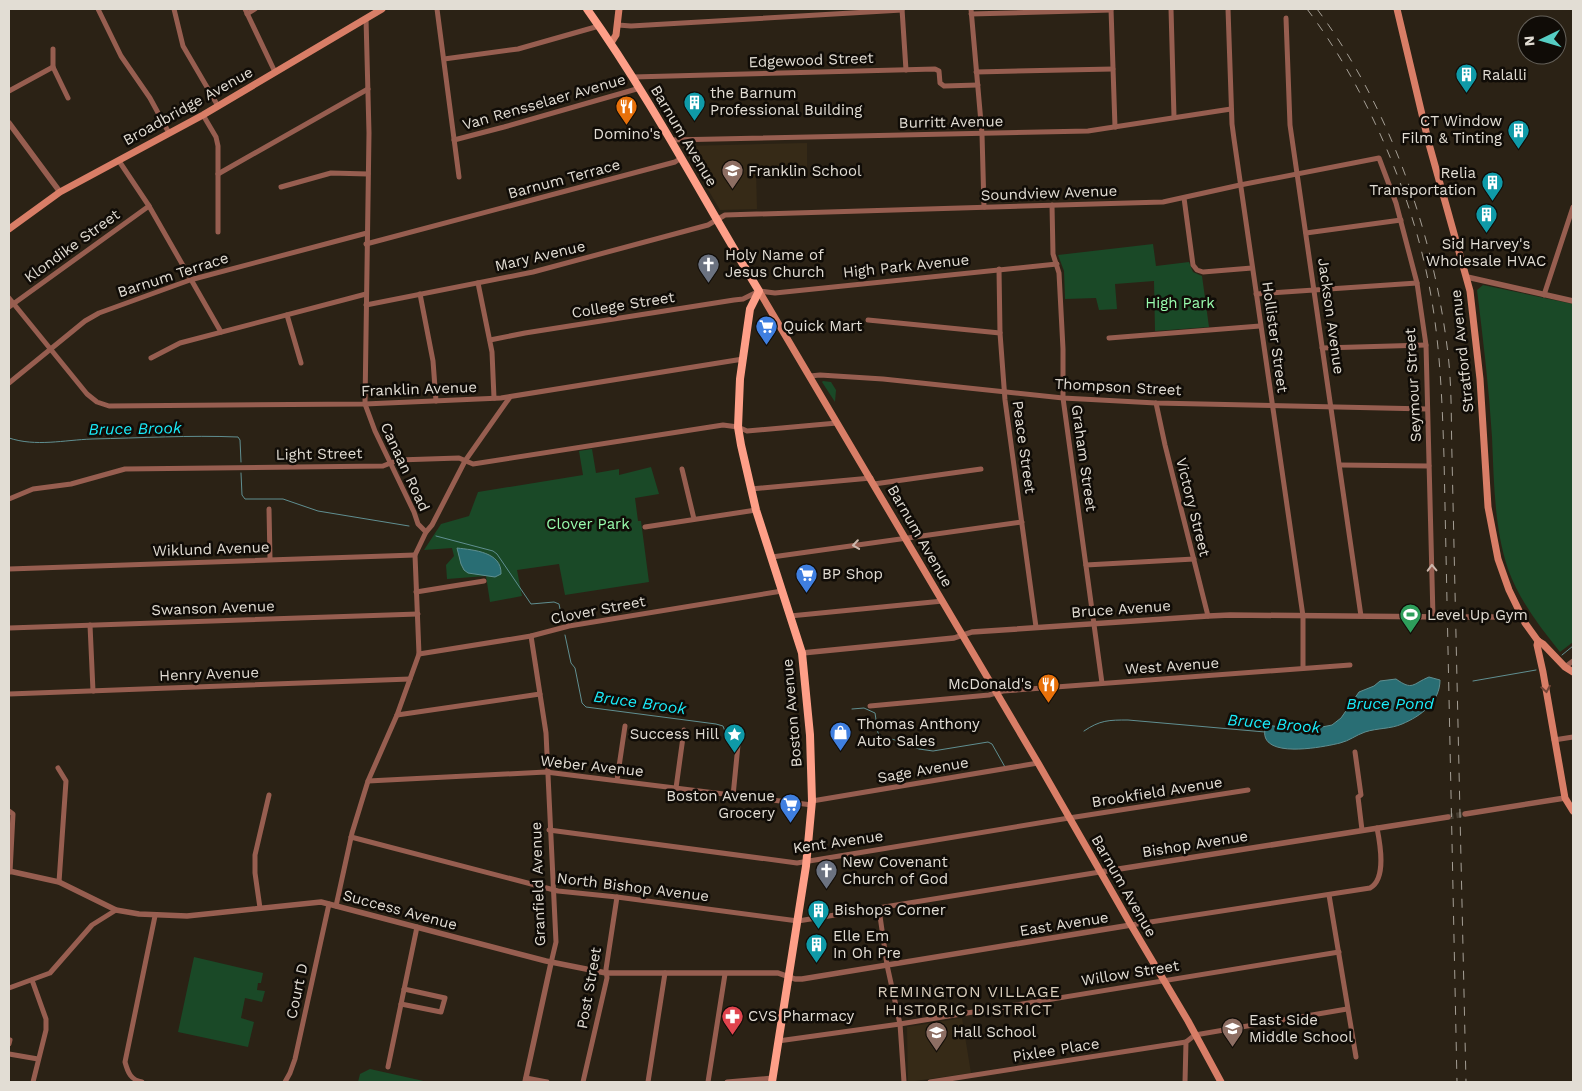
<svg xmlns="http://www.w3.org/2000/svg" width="1582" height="1091" font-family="'Work Sans',sans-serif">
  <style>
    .built { fill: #362a17 }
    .green { fill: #1a4927 }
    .water { fill: #296e74; stroke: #608f91 }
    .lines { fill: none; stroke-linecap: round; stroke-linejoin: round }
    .stream { stroke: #608f91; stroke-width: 1 }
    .tertiary-tunnel { stroke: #463e32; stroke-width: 5.5; stroke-dasharray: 5.5 3; stroke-linecap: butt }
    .minor { stroke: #975e50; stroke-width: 5 }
    .tertiary { stroke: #975e50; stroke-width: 5.5 }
    .secondary { stroke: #d97e67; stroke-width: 7 }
    .primary { stroke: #fe9f88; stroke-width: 8 }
    .rail { stroke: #a59f95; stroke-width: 1; stroke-dasharray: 9 9; stroke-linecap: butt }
    .oneway { stroke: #ccb7ac }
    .oneway2 { stroke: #744537 }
    .labels { text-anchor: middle; stroke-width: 5; stroke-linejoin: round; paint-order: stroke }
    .street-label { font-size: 15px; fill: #e2ddd4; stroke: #100c07 }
    .poi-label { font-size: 15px; fill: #e2ddd4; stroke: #100c07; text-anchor: start }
    .park-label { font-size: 15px; fill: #98fcad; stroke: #100c07 }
    .water-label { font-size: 16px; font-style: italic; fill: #1aecfa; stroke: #100c07 }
    .neighbourhood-label { font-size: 16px; letter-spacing: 1px; fill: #d8cdbc; stroke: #100c07 }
  </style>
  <rect width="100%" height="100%" fill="#2b2215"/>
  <g class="built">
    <path d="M807 143V170H756L757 209 720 210 683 147 685 146Z"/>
    <path d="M962 1018 971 1073 908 1082 907 1027Z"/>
  </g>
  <g class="green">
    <path d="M1153 244 1156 266 1189 262 1193 272 1202 276 1209 327 1155 331 1154 281 1115 284 1117 309 1099 310 1096 298 1065 299 1064 271 1058 255Z"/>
    <path d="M1483 285 1573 304V642L1560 652C1540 627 1519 600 1508 569 1494 527 1494 481 1492 437 1489 388 1483 339 1477 290Z"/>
    <path d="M823 381 831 382 836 390 835 402 822 382Z"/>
    <path d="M592 449 596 473 619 469V475L651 467 659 494 635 498 638 521H641L649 582 565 595 559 564 517 570 522 596 490 602 486 576 447 579 446 565 454 556 452 548 424 550 441 524 469 516 478 492 583 475 579 451Z"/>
    <path d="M194 957 263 973 261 983H258L257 990 265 991 262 1002 245 998 241 1018 254 1022 248 1047 178 1032Z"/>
    <path d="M370 1069 428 1082H358L360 1074Z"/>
  </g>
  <g class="water">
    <path d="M457 548C474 550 502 552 501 574L495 577 468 573 464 570 461 564Z"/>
    <path d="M1429 677 1440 680C1440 702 1421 716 1402 724 1391 729 1377 728 1365 732 1356 735 1349 741 1340 743 1324 747 1259 760 1265 729L1269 725 1288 729 1307 730 1332 725 1341 718 1359 692 1374 686 1380 681 1396 679C1413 691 1412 684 1429 677Z"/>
  </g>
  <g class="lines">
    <g class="stream">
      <path d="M9 438C36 447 64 440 92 439 141 438 190 435 238 437L240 440 241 462"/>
      <path d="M241 473 242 495 245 499H283L318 511 409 526"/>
      <path d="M436 536 493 551 497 554 531 604 554 602 559 604 562 619"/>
      <path d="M565 635 571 663 575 668 582 703 586 707 716 724 723 726 726 734 730 736"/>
      <path d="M1562 655 1573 646"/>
      <path d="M1473 681 1536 670"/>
      <path d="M852 709 864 708 875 713 878 733 881 736 902 742 919 749 933 751 988 742 992 744 1005 767"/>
      <path d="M1084 731C1100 720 1109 720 1128 720L1265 732"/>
    </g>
    <g class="tertiary-tunnel">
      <path d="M1444 617H1461"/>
      <path d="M1448 817 1465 814"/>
    </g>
    <g class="minor">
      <path d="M98 9 121 56 150 98 169 133"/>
      <path d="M174 9 183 46 218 106"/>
      <path d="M245 9 275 72"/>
      <path d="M437 9 459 177"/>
      <path d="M902 9 906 70"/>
      <path d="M971 9 982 134 984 207"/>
      <path d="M1111 9 1115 127"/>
      <path d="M1171 9 1174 117"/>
      <path d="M1228 9 1232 124 1234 139 1303 616V668"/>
      <path d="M247 14 255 9"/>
      <path d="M971 14 1111 10"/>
      <path d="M1286 18 1290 125 1361 616"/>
      <path d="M618 25 631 26 902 10"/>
      <path d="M53 49V67L68 98"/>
      <path d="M444 59 518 49 599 26"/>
      <path d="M976 72 1113 69"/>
      <path d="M633 77 935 69 939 71 940 83 944 86 978 85"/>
      <path d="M9 91 53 67"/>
      <path d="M203 115 216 137 218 146V232"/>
      <path d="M454 140 504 127 640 88"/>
      <path d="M670 140 1088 131 1231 109"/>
      <path d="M119 161 149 206 221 332"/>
      <path d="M218 174 368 89"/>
      <path d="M281 187 331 173 368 174"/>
      <path d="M1184 198 1193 265 1197 270 1203 272 1252 268"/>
      <path d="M1052 205 1053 254 1059 273 1063 349V398L1102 683"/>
      <path d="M1306 233 1401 220"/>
      <path d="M366 244 675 162 681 158"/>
      <path d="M999 269 1000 333 1005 400 1036 627"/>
      <path d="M478 283 492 352 494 398"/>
      <path d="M420 294 433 361 436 401"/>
      <path d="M1256 294 1417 283"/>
      <path d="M1544 295 1573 207"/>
      <path d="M9 298 87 394 97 402 109 406 365 404 501 398 743 359"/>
      <path d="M366 305 533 272 708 225 725 215 1163 202 1240 185 1379 158 1396 203 1417 283 1426 345 1433 617"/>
      <path d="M9 307 149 206"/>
      <path d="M287 315 301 363"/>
      <path d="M868 320 1000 333"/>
      <path d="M1109 338 1260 326"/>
      <path d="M490 340 525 333 734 300 743 299 759 291 775 293 1057 264"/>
      <path d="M1322 348 1426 345"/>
      <path d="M151 358 180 343 366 294"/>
      <path d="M810 376 820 375 883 379 1063 398 1156 403 1427 409"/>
      <path d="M9 383 85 321 99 313 190 280 367 233"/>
      <path d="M1156 403 1165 445 1208 616"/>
      <path d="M1340 465 1429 466"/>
      <path d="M682 469 694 519"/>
      <path d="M874 484 981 469"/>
      <path d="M751 489 871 478"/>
      <path d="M9 499 33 489 71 484 125 469 383 466 398 460 459 458 473 464 723 425 738 427 747 431 837 423"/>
      <path d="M269 509 270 559"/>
      <path d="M645 527 756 510"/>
      <path d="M426 532 432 525 465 461 510 397"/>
      <path d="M772 557 1022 522"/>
      <path d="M1086 565 1194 559"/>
      <path d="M9 569 415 555"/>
      <path d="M416 592 484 581"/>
      <path d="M790 616 943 601"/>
      <path d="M90 625 93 691"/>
      <path d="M9 628 418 614"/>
      <path d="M531 636 546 733 556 942 551 963"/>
      <path d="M419 654 531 636 569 626 782 591"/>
      <path d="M1565 667 1573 661"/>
      <path d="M9 694 410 679"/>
      <path d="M870 706 989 695 1003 691 1350 665"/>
      <path d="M397 715 540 694"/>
      <path d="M1554 740 1573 737"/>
      <path d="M1355 752 1361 795 1358 797 1362 830"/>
      <path d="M58 768 66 781 59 882"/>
      <path d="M617 780 625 726"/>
      <path d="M368 781 546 772 812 805"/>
      <path d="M676 788 684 730"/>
      <path d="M733 796 738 745"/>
      <path d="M812 801 1038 763"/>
      <path d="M9 811 13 814 10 872"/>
      <path d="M549 830 797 863 1069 818 1248 790"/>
      <path d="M351 837 558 891 617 897 798 921 1100 872"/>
      <path d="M1329 895 1356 1057"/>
      <path d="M336 906 352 833 368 781 397 715 419 654 415 555 426 532 418 524 414 512 375 431 365 404 369 133 366 18"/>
      <path d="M260 908 255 873V855L269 795"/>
      <path d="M879 909 887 965 900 1024 904 1082"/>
      <path d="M1131 925 1370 888C1387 879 1380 843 1377 828"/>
      <path d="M32 980 46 1019V1030L33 1082"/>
      <path d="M9 988 50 973 92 925 116 910"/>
      <path d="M401 1004 441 1012 445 998 404 989"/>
      <path d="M778 1041 900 1024 1339 952"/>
      <path d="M9 1044 10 1040"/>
      <path d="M9 1054 38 1059"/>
      <path d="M388 1067 417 927"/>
      <path d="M526 1078 547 1082"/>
      <path d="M142 1082C131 1080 128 1073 125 1062L155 916"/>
      <path d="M285 1082 290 1073 295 1059 329 904"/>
      <path d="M583 1082 607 978 606 969 617 897"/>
      <path d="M648 1082 665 973"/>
      <path d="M708 1082 725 974"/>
      <path d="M727 1082 772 1078"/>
      <path d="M930 1082 1186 1042"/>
      <path d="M1185 1082 1186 1042 1195 1035 1347 1009"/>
    </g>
    <g class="tertiary">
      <path d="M9 123 60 192"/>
      <path d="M1467 277 1573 301"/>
      <path d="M1461 617H1522"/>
      <path d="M802 653 954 638 972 632 1208 616 1230 615 1444 617"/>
      <path d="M1465 814 1565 798"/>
      <path d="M9 871 59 882 116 910 139 914 187 916 321 902 546 961 606 973H778L795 979H802L1131 925"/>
      <path d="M1100 872 1448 817"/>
      <path d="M525 1082 551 963"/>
    </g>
    <g class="secondary">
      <path d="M1397 9 1429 144 1470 291 1480 379 1488 507 1498 559 1509 590 1525 623 1538 641 1543 644 1565 667 1573 672"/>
      <path d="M611 43 616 35 619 9"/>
      <path d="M9 229 60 192 203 115 382 9"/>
      <path d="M759 291 1038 763 1131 925 1188 1021 1221 1082"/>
      <path d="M1538 641 1537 645 1543 672 1565 798 1573 811"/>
    </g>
    <path class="primary" d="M587 9C651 99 702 197 759 291L750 309 740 379 738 427 741 445 756 510 802 653 810 735 812 801 806 866 772 1082"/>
    <g class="rail">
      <path d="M1307 9C1363 83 1410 188 1428 280 1440 338 1442 398 1444 457L1457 1082"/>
      <path d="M1317 9C1390 107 1434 234 1448 354 1452 388 1451 422 1452 457L1466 1082"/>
    </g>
  </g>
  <defs><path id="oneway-chevron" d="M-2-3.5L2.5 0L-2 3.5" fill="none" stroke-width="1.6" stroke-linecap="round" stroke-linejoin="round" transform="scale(1.25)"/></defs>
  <g class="oneway">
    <use href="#oneway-chevron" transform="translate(856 545) rotate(172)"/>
    <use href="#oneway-chevron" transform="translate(1432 568) rotate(-92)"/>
  </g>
  <use class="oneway2" href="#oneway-chevron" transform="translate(1546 689) rotate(81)"/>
  <defs>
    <symbol id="building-pin" viewBox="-11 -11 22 30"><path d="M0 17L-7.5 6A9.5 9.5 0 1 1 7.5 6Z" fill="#0f9aa8" stroke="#100c07"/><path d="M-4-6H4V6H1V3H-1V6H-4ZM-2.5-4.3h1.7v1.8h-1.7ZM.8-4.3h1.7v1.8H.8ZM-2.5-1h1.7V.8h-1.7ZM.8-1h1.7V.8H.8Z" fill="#fff"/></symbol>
    <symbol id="restaurant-pin" viewBox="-11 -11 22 30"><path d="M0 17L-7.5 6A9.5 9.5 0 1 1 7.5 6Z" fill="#e8710a" stroke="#100c07"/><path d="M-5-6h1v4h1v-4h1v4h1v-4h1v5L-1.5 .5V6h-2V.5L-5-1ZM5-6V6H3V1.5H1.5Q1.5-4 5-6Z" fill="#fff"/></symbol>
    <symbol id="school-pin" viewBox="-11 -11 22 30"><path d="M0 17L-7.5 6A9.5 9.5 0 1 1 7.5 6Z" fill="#8d6e63" stroke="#100c07"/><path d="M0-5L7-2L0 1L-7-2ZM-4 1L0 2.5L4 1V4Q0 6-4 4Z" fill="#fff"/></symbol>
    <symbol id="church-pin" viewBox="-11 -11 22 30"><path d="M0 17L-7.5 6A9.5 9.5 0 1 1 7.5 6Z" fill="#6b7280" stroke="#100c07"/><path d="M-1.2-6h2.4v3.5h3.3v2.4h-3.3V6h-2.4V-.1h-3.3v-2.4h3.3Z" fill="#fff"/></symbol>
    <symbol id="supermarket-pin" viewBox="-11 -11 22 30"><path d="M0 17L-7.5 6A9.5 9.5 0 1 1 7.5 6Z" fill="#3f7fe0" stroke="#100c07"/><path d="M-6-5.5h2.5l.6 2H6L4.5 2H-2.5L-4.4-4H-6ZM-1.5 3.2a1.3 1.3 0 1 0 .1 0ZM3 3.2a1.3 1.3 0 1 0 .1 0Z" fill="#fff"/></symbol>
    <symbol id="stadium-pin" viewBox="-11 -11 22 30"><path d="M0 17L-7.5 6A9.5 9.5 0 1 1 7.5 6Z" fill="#2e9e5b" stroke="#100c07"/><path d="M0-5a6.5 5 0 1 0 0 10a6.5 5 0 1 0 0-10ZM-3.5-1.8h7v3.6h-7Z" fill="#fff"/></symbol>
    <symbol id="shop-pin" viewBox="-11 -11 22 30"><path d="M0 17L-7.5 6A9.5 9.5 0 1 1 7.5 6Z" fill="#3f7fe0" stroke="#100c07"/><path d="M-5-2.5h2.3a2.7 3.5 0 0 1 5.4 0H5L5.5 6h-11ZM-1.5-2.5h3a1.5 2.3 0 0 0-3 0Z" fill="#fff"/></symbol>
    <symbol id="sight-pin" viewBox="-11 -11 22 30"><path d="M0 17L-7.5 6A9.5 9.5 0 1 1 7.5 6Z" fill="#0f9aa8" stroke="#100c07"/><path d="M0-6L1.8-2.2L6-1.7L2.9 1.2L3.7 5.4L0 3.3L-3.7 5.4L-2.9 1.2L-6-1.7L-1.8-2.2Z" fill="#fff"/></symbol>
    <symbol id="pharmacy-pin" viewBox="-11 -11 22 30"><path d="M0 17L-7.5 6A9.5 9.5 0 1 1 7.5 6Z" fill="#e0444e" stroke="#100c07"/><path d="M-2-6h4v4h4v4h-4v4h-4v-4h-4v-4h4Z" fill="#fff"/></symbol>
  </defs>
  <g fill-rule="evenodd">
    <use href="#building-pin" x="1454" y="62" width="25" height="34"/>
    <use href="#building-pin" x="682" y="90" width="25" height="34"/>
    <use href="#restaurant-pin" x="614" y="94" width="25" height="34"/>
    <use href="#building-pin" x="1506" y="118" width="25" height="34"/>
    <use href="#school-pin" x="720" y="158" width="25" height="34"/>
    <use href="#building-pin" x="1480" y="170" width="25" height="34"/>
    <use href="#building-pin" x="1474" y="202" width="25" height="34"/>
    <use href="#church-pin" x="696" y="252" width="25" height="34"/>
    <use href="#supermarket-pin" x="754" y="314" width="25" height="34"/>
    <use href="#supermarket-pin" x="794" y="562" width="25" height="34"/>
    <use href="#stadium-pin" x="1398" y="602" width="25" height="34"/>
    <use href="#restaurant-pin" x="1036" y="672" width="25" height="34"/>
    <use href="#shop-pin" x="828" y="720" width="25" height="34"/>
    <use href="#sight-pin" x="722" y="722" width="25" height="34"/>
    <use href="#supermarket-pin" x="778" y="792" width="25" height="34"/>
    <use href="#church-pin" x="814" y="858" width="25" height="34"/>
    <use href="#building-pin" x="806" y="898" width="25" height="34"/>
    <use href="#building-pin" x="804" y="932" width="25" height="34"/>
    <use href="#pharmacy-pin" x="720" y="1004" width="25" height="34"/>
    <use href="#school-pin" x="1220" y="1016" width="25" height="34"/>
    <use href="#school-pin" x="924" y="1020" width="25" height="34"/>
  </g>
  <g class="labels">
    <g class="street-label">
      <text transform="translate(811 60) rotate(-2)" y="5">Edgewood Street</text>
      <text transform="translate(544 102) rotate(-16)" y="5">Van Rensselaer Avenue</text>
      <text transform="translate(188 106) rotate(-29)" y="5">Broadbridge Avenue</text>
      <text transform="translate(951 122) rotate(-1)" y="5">Burritt Avenue</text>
      <text transform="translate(684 136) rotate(59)" y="5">Barnum Avenue</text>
      <text transform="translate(564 179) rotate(-15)" y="5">Barnum Terrace</text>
      <text transform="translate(1049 193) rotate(-2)" y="5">Soundview Avenue</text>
      <text transform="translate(72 246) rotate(-36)" y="5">Klondike Street</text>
      <text transform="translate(540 256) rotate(-13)" y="5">Mary Avenue</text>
      <text transform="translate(906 266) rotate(-6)" y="5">High Park Avenue</text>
      <text transform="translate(173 275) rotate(-18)" y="5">Barnum Terrace</text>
      <text transform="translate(623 305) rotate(-9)" y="5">College Street</text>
      <text transform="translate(1331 316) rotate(82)" y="5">Jackson Avenue</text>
      <text transform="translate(1275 337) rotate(82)" y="5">Hollister Street</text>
      <text transform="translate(1462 351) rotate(-96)" y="5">Stratford Avenue</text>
      <text transform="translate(1413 385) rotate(-93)" y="5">Seymour Street</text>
      <text transform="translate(1118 387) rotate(3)" y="5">Thompson Street</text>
      <text transform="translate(419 389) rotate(-2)" y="5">Franklin Avenue</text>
      <text transform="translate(1024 447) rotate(82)" y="5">Peace Street</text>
      <text transform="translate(319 454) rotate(-1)" y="5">Light Street</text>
      <text transform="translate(1084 458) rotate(82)" y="5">Graham Street</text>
      <text transform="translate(405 467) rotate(65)" y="5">Canaan Road</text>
      <text transform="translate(1193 507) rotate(76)" y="5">Victory Street</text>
      <text transform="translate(920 536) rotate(60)" y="5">Barnum Avenue</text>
      <text transform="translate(211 549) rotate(-2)" y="5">Wiklund Avenue</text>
      <text transform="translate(213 608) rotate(-2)" y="5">Swanson Avenue</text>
      <text transform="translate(1121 609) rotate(-4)" y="5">Bruce Avenue</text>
      <text transform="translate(598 610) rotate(-11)" y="5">Clover Street</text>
      <text transform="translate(1172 666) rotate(-4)" y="5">West Avenue</text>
      <text transform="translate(209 674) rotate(-2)" y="5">Henry Avenue</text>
      <text transform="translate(792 713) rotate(-95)" y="5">Boston Avenue</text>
      <text transform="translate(592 766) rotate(6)" y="5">Weber Avenue</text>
      <text transform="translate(923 770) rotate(-10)" y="5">Sage Avenue</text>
      <text transform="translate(1157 792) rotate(-9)" y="5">Brookfield Avenue</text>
      <text transform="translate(838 842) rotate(-8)" y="5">Kent Avenue</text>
      <text transform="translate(1195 844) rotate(-9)" y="5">Bishop Avenue</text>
      <text transform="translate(538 884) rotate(-92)" y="5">Granfield Avenue</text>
      <text transform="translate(1124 886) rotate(60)" y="5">Barnum Avenue</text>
      <text transform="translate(633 887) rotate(7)" y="5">North Bishop Avenue</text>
      <text transform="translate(400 910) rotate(15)" y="5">Success Avenue</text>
      <text transform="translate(1064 924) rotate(-9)" y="5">East Avenue</text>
      <text transform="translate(1130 973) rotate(-9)" y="5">Willow Street</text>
      <text transform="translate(589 988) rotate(-80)" y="5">Post Street</text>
      <text transform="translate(297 991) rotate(-78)" y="5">Court D</text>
      <text transform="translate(1056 1050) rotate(-9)" y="5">Pixlee Place</text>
    </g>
    <g class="poi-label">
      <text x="1482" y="80">Ralalli</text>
      <text x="710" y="98">the Barnum<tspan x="710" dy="17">Professional Building</tspan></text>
      <text x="1502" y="126" text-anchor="end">CT Window<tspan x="1502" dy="17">Film &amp; Tinting</tspan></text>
      <text x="627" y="139" text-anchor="middle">Domino's</text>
      <text x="748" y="176">Franklin School</text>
      <text x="1476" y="178" text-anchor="end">Relia<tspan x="1476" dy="17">Transportation</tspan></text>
      <text x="1486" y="249" text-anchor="middle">Sid Harvey's<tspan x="1486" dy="17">Wholesale HVAC</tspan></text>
      <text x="725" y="260">Holy Name of<tspan x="725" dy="17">Jesus Church</tspan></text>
      <text x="783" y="331">Quick Mart</text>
      <text x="822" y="579">BP Shop</text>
      <text x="1427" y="620">Level Up Gym</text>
      <text x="1032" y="689" text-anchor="end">McDonald's</text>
      <text x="857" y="729">Thomas Anthony<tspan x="857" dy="17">Auto Sales</tspan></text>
      <text x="719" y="739" text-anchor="end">Success Hill</text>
      <text x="775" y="801" text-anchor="end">Boston Avenue<tspan x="775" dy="17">Grocery</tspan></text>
      <text x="842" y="867">New Covenant<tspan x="842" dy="17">Church of God</tspan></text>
      <text x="834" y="915">Bishops Corner</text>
      <text x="833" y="941">Elle Em<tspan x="833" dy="17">In Oh Pre</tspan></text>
      <text x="748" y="1021">CVS Pharmacy</text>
      <text x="1249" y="1025">East Side<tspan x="1249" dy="17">Middle School</tspan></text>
      <text x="953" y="1037">Hall School</text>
    </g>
    <g class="park-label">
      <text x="1180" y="308">High Park</text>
      <text x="588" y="529">Clover Park</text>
    </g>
    <g class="water-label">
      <text transform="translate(135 428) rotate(-1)" y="6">Bruce Brook</text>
      <text transform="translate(640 702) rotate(8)" y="6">Bruce Brook</text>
      <text x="1390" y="709">Bruce Pond</text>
      <text transform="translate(1274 723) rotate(5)" y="6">Bruce Brook</text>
    </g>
    <g class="neighbourhood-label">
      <text x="969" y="997">REMINGTON VILLAGE<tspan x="969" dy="18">HISTORIC DISTRICT</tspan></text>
    </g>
  </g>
  <rect width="1582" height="1091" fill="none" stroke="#e2ddd4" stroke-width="20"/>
  <g transform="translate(1542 40) rotate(265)"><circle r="24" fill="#100c07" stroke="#646059"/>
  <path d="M0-4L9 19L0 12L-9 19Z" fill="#56cec4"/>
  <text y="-8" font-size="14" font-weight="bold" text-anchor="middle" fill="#e2ddd4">N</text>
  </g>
</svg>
